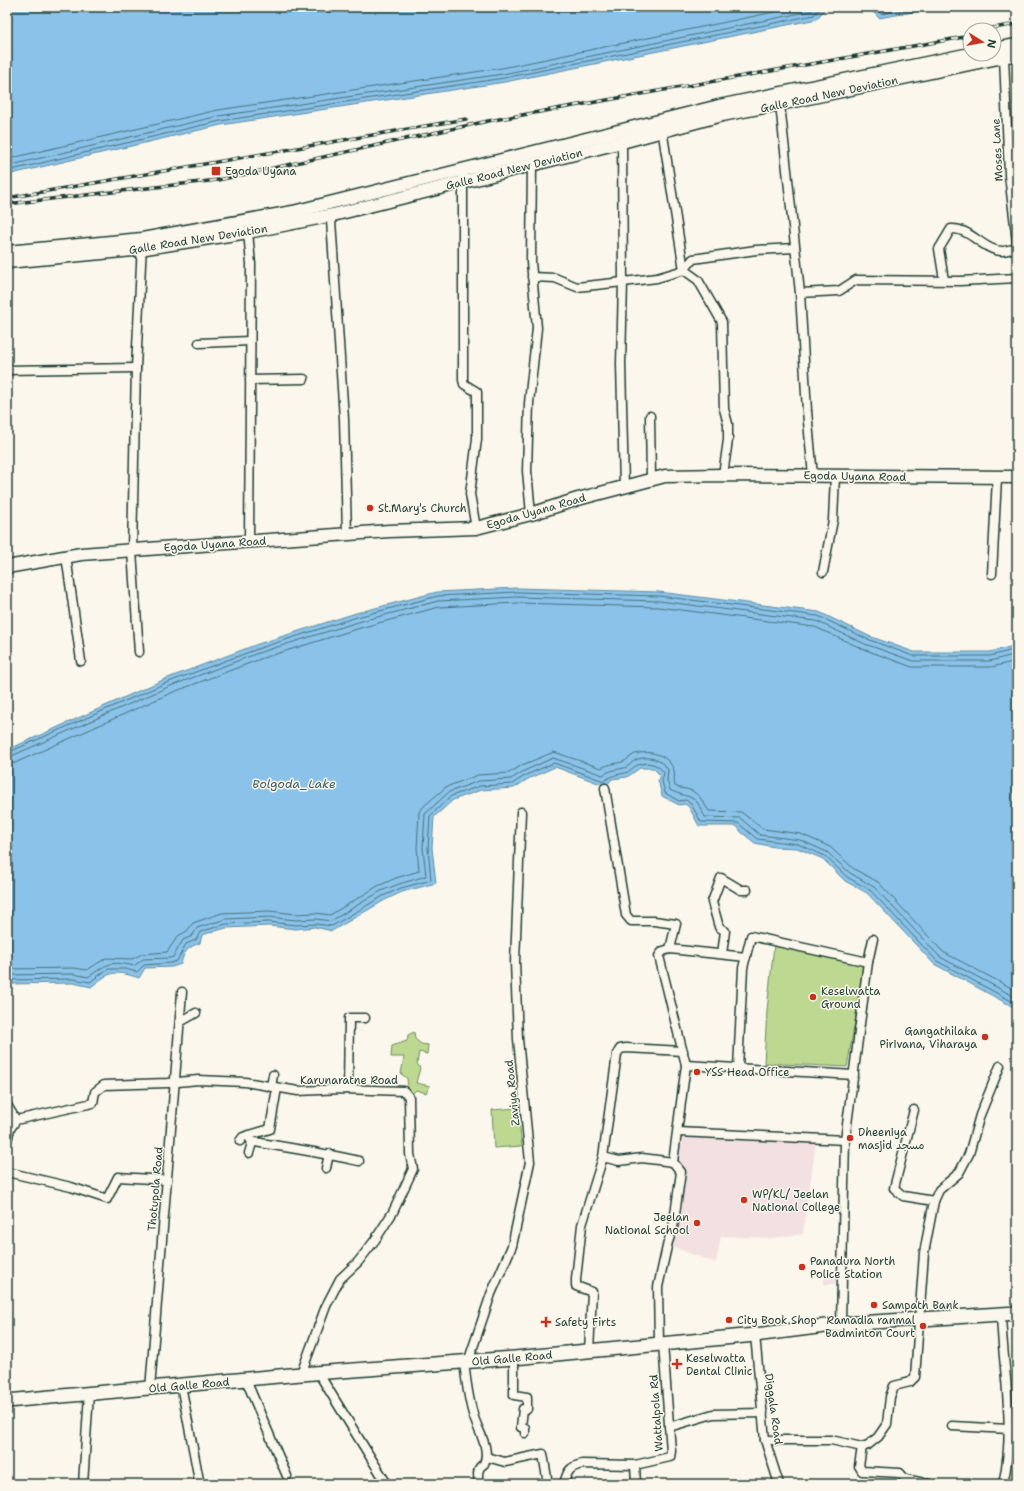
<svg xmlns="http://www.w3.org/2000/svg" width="1024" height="1491" font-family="'Shantell Sans','Playpen Sans Arabic',sans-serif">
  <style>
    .built { fill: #f3e0e1 }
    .green { fill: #bdd991; stroke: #6e8b62 }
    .water { fill: #8ac2e9; stroke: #5f8da1 }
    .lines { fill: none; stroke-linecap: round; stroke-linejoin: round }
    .shore { stroke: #4a727c; stroke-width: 1 }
    .minor-casing { stroke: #1f3d34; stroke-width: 11 }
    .primary-casing { stroke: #1f3d34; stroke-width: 15 }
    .trunk-casing { stroke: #1f3d34; stroke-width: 16 }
    .minor { stroke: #fbf7ec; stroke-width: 8 }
    .primary { stroke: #fbf7ec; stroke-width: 12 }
    .trunk { stroke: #fbf7ec; stroke-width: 13 }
    .rail-casing { stroke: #1f3d34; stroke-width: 3.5 }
    .rail { stroke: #fbf7ec; stroke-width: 2; stroke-dasharray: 6; stroke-linecap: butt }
    .poi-dot { fill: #c8321e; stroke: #fbf7ec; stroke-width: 1.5 }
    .labels { text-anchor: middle; stroke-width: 3; stroke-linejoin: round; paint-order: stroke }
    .street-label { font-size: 11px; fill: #1f3d34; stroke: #fbf7ec }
    .poi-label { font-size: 11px; fill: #1f3d34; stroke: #fbf7ec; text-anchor: start }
    .water-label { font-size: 12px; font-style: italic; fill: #3a5e61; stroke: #fbf7ec }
  </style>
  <rect width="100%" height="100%" fill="#fbf7ec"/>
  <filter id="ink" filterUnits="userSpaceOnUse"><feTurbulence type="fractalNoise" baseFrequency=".025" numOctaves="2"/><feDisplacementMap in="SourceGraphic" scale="8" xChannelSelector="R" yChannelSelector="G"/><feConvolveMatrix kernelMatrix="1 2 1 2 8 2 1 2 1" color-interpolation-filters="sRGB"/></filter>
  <g filter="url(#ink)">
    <g class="built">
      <path d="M683 1135 816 1142 803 1234 771 1238 721 1236 716 1263 670 1246 683 1172 679 1159Z"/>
      <path d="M825 1270H836L835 1284H824Z"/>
    </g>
    <g class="green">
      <path d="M774 945 865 964 847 1067 764 1063 767 1010Z"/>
      <path d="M414 1032 415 1039 421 1044 428 1045 427 1054 419 1052 417 1063 420 1068 416 1083 430 1086 426 1093 416 1090 411 1095 408 1089 407 1078 401 1074 404 1057H391L392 1046 407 1041 408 1035Z"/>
      <path d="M517 1108 522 1146 494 1148 492 1110Z"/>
    </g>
    <g class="water">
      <path d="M7 7H826L817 19 505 82 221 125 7 175Z"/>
      <path d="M868 7H942L879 18Z"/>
      <path d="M517 588 659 592 819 612 869 636 914 652H990L1017 645V1009L934 964 867 893 845 881 823 859 797 848 774 847 755 843 741 832 737 826H699L689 807 685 804 679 805 662 796 658 780 660 775 653 768H640L627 777 612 779 606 786 555 767 528 779 514 788 481 790 453 800 434 817 432 848 436 883 402 892 385 900 332 931 315 927 296 929 269 926 226 928 202 935 200 943C188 947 184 951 181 964L172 967 145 968 139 978C114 970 111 971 91 987L73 983 7 984V750L165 679 258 644 356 613 437 592Z"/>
    </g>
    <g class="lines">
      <g class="shore">
        <path d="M874 7 881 14 919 7"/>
        <path d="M7 159 218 110 502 68 799 7"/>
        <path d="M7 166 219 116 503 74 811 11 815 7"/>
        <path d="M7 171 220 121 504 78 814 15 821 7"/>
        <path d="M7 753 166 683 260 648 357 617 438 596 517 592 659 596 818 616 867 639 913 656H990L1017 649"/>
        <path d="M7 758 168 687 261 652 358 622 438 601 517 597 659 601 816 621 865 644 913 661H990L1017 654"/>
        <path d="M7 764 15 763 171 693 263 658 360 628 439 607 517 603 658 607 815 627 863 649 912 667H991L1017 661"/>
        <path d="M7 969 74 968 87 970 106 958 132 959 142 954 167 952 178 936 187 931 193 923 222 913 269 911 296 914 316 913 330 915 378 886 396 878 419 871 417 848 419 812 424 806 446 787 478 775 509 773 522 765 554 752 601 768C608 764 615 764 622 762 627 761 630 756 635 754 650 750 666 754 673 768 676 774 673 780 675 786 680 789 684 788 690 790 700 794 703 803 709 811L741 812 763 829 801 834 830 847 854 869 878 882 943 952 1017 991"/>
        <path d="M7 975 74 974 88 977C108 964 109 960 134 966L143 959 170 958 173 957 183 940 192 936 197 928 226 919 269 917 296 920 316 919 331 921 381 891 399 884 426 876 423 848 425 814 449 792 479 781 511 779 524 771 553 758 603 775C610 770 615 770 624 768 628 767 631 763 634 761 646 754 662 759 668 770L667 781 670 790C678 795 691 795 697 802 700 806 702 812 705 817L740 818 760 835 800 840 827 852 850 873 874 887 940 957 1017 998"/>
        <path d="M7 980 74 979 90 982 108 969H125L137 972 144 965 171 963 177 961 186 944 196 940 200 932 226 924 269 922 296 925 316 924 332 926 383 896 401 888 431 880 428 848 430 816 451 796 480 786 512 784 526 775 554 763 604 781C612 775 616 775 625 773 630 772 633 766 638 765 648 761 659 764 664 773L662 781 665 793 679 801 686 800 691 804 701 822 738 823 757 839 798 844 825 856 847 877 870 890 937 961 1017 1004"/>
      </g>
      <defs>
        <g id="minor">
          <path d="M1004 57 1009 175 1017 242"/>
          <path d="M780 104 800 293 807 411 813 476"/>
          <path d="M664 127 663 135 684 270 698 280 722 322 724 409 728 424V440L723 475"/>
          <path d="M622 142 623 282 621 364 624 487"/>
          <path d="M463 178V380L464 384 477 392V439L470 494 476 528"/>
          <path d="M333 215 331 220 344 419 347 534"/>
          <path d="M248 232 251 264 249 542"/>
          <path d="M532 277 555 278 577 287 623 282 657 278 684 270 693 259 756 250 795 248"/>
          <path d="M944 280 939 249 951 229C969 227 984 251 1002 251 1006 251 1012 249 1017 248"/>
          <path d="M800 293 839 291 856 280 960 281 1017 278"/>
          <path d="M199 343 250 341"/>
          <path d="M7 370 136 368"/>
          <path d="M250 380 304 379"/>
          <path d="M650 416 651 478"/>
          <path d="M531 514 527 471 529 403 537 328 531 262 532 164"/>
          <path d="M66 556 81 661"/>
          <path d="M823 572 833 520 835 476"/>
          <path d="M992 574 997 478"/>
          <path d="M139 652 132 551 136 368 142 244"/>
          <path d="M605 788 626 915 631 921H654L676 924 670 949 663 951 659 956 686 1065 673 1162 681 1172 673 1228 668 1242 658 1287 659 1344"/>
          <path d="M670 949 746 957"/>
          <path d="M722 954 725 931 719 927 712 902 721 878 741 890H747"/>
          <path d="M180 1022 196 1013"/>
          <path d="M686 1065 854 1075"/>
          <path d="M738 1068 743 968 751 936 868 962"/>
          <path d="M271 1087 273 1075"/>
          <path d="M348 1089 349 1018H365"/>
          <path d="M7 1105 16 1120"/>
          <path d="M914 1110 894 1188 903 1196 934 1201"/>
          <path d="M678 1132 845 1140"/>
          <path d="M248 1135 252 1143 255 1142C290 1148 324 1153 359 1161"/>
          <path d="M7 1141 10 1129 16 1120 93 1103 95 1092 104 1085 168 1083 198 1080 245 1082 298 1091 342 1089 404 1091 409 1097 410 1154 413 1169 393 1212 375 1240 358 1262 340 1279 326 1306 301 1374"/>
          <path d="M240 1141 243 1137 270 1129 277 1088"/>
          <path d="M249 1153 252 1143"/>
          <path d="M603 1157 619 1161 642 1158 673 1162"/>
          <path d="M326 1168 329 1154"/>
          <path d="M7 1172 71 1187 107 1199 118 1177 167 1180"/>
          <path d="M1001 1314C1003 1371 1016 1428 1003 1484"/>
          <path d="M841 1324 845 1140 868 962 873 939"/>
          <path d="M755 1335 765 1440 779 1484"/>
          <path d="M589 1351 592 1292 576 1286V1279L582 1225 603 1157 617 1054 620 1049 626 1048 683 1051"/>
          <path d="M514 1358V1395L527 1397V1409H523L521 1427 525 1428V1433"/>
          <path d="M464 1362C466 1380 468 1397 473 1414 477 1430 491 1447 484 1464 476 1468 478 1476 479 1484"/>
          <path d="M468 1362 491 1294 512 1246 530 1162 518 1039 515 962 521 812"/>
          <path d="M319 1374 387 1484"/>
          <path d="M246 1380 287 1476"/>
          <path d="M181 1385 199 1480 196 1484"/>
          <path d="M150 1389 182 992"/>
          <path d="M952 1426 1009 1429"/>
          <path d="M669 1427 713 1414 763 1413"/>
          <path d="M765 1440H831L862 1447 868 1445 878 1437 887 1424 890 1397 894 1386 910 1382 915 1377 924 1253 934 1201 939 1190 959 1173 969 1154 980 1115 1000 1066"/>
          <path d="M862 1447 859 1466 862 1471 900 1473 905 1479 929 1484"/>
          <path d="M487 1457 505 1462 543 1454 548 1484"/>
          <path d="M635 1465 636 1484"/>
          <path d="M83 1484 89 1394"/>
          <path d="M564 1484C567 1472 569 1467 582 1464L635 1465 670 1457 671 1451 663 1344"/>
        </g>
        <g id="primary">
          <path d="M994 49 1017 45"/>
          <path d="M7 252 142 239 293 212 719 106 970 54"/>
          <path d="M7 262 133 250 248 232 333 215 622 142 722 115 780 104 1017 54"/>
          <path d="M7 567 81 554 389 531 476 528 531 514 578 499 665 476 723 475 1017 477"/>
        </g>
        <path id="trunk" d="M7 1401 301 1374 514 1358 755 1335 841 1324 1017 1313"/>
      </defs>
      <use href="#minor" class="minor-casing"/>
      <use href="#primary" class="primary-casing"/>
      <use href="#trunk" class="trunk-casing"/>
      <use href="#minor" class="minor"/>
      <use href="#primary" class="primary"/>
      <use href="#trunk" class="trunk"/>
      <defs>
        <g id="rail">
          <path d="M981 30 1017 24"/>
          <path d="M7 198 466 119"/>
          <path d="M7 204 218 180 488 121 970 36"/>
        </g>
      </defs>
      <use href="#rail" class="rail-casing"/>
      <use href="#rail" class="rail"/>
    </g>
  </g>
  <g class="poi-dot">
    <rect x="211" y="166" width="10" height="10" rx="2"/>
    <circle cx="370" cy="508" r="4"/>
    <circle cx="813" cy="997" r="4"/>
    <circle cx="985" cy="1037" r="4"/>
    <circle cx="697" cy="1072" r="4"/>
    <circle cx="850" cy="1138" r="4"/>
    <circle cx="744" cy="1200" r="4"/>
    <circle cx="697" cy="1223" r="4"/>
    <circle cx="802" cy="1267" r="4"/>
    <circle cx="874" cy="1305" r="4"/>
    <circle cx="729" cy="1320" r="4"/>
    <path d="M544 1316h4v4h4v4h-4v4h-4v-4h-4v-4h4z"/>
    <circle cx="923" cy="1326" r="4"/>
    <path d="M675 1358h4v4h4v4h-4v4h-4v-4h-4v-4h4z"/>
  </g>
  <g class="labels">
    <g class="street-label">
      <text transform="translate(829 94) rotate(-12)" y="4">Galle Road New Deviation</text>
      <text transform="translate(997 150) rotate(-93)" y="4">Moses Lane</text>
      <text transform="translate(514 169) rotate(-14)" y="4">Galle Road New Deviation</text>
      <text transform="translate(198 239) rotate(-9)" y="4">Galle Road New Deviation</text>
      <text transform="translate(855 476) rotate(1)" y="4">Egoda Uyana Road</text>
      <text transform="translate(536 511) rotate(-16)" y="4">Egoda Uyana Road</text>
      <text transform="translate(215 544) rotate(-4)" y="4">Egoda Uyana Road</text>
      <text x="349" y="1084">Karunaratne Road</text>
      <text transform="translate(512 1093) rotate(-96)" y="4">Zaviya Road</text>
      <text transform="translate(155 1189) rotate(-85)" y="4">Thotupola Road</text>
      <text transform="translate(512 1358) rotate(-5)" y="4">Old Galle Road</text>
      <text transform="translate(189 1385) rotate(-5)" y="4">Old Galle Road</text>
      <text transform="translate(774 1409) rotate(82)" y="4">Diggala Road</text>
      <text transform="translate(656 1413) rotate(-94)" y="4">Wattalpola Rd</text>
    </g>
    <g class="poi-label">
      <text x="225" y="175">Egoda Uyana</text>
      <text x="378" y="512">St.Mary's Church</text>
      <text x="821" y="995">Keselwatta<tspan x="821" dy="13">Ground</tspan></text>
      <text x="977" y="1035" text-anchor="end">Gangathilaka<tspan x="977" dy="13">Pirivana, Viharaya</tspan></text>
      <text x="705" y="1076">YSS Head Office</text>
      <text x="858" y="1136">Dheeniya<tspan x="858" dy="13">masjid مسجد</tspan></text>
      <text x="752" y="1198">WP/KL/ Jeelan<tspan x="752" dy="13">National College</tspan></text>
      <text x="689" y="1221" text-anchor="end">Jeelan<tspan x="689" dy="13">National School</tspan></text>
      <text x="810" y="1265">Panadura North<tspan x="810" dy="13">Police Station</tspan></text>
      <text x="882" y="1309">Sampath Bank</text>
      <text x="737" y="1324">City Book Shop</text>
      <text x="915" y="1324" text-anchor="end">Ramadia ranmal<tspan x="915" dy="13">Badminton Court</tspan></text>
      <text x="555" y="1326">Safety Firts</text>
      <text x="686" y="1362">Keselwatta<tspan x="686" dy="13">Dental Clinic</tspan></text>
    </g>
    <g class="water-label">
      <text x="294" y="788">Bolgoda_Lake</text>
    </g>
  </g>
  <rect width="1024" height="1491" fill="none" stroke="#fbf7ec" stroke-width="24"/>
  <rect x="12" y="12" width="1000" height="1467" fill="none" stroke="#1f3d34" stroke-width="1.5" filter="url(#ink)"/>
  <g transform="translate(982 42) rotate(101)"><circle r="19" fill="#fbf7ec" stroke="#a3ada2"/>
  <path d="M0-3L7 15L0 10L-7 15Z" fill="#c8321e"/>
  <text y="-6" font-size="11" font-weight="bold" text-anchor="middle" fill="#1f3d34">N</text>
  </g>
</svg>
